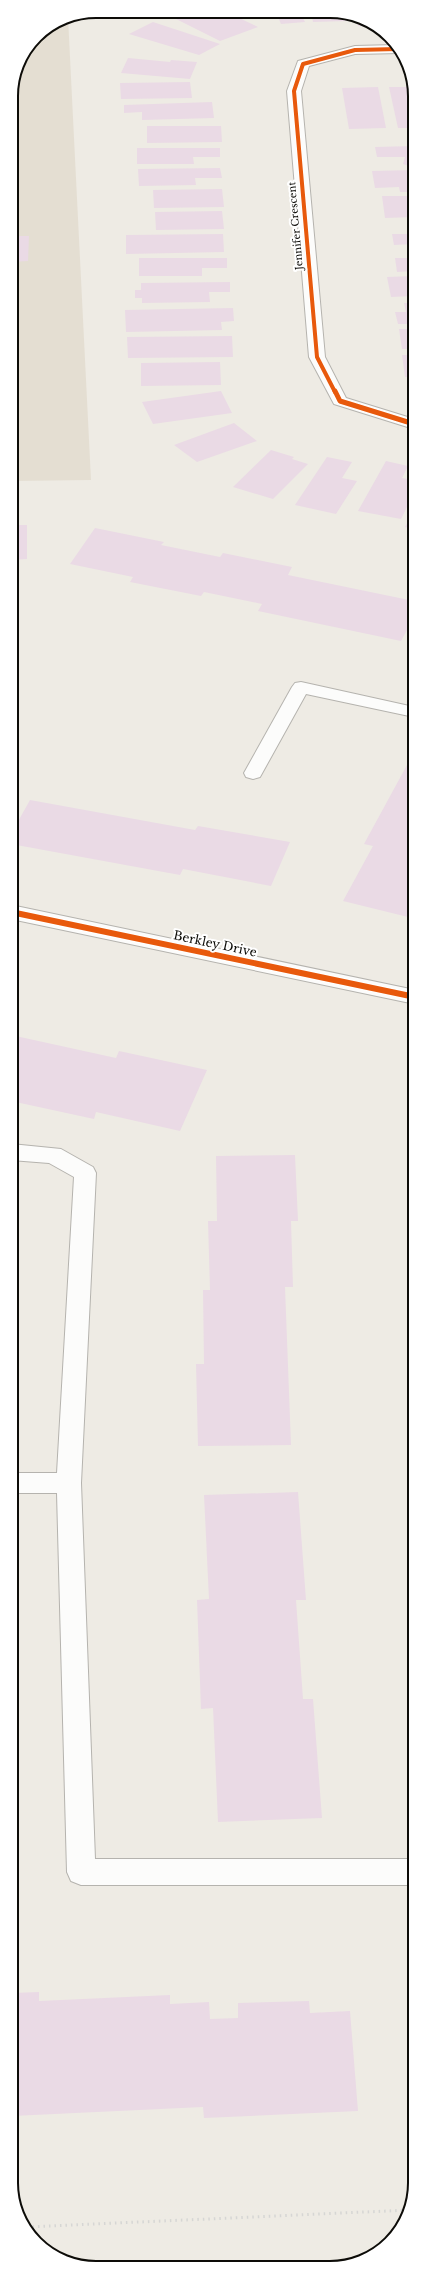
<svg xmlns="http://www.w3.org/2000/svg" width="426" height="2279" font-family="'Libre Baskerville',serif">
  <style>
    .built { fill: #e4ded2 }
    .building { fill: #eadae5 }
    .lines { fill: none; stroke-linecap: round; stroke-linejoin: round }
    .service-casing { stroke: #b5b3ae; stroke-width: 2 }
    .minor-casing { stroke: #b5b3ae; stroke-width: 2 }
    .path { stroke: #d6d6d4; stroke-width: 3; stroke-dasharray: 1.5 4; stroke-linecap: butt }
    .service { fill: #fcfcfb; fill-rule: evenodd }
    .minor { fill: #fcfcfb; fill-rule: evenodd }
    .cycleway-far2-casing { stroke: #fff; stroke-width: 5.5 }
    .cycleway-far1-casing { stroke: #fff; stroke-width: 7 }
    .cycleway-casing { stroke: #fff; stroke-width: 8 }
    .cycleway-far2 { stroke: #e8590c; stroke-width: 4 }
    .cycleway-far1 { stroke: #e8590c; stroke-width: 5 }
    .cycleway { stroke: #e8590c; stroke-width: 6 }
    .labels { text-anchor: middle; stroke-width: 4; stroke-linejoin: round; paint-order: stroke }
    .far-street-label { font-size: 10px; fill: #0d0c08; stroke: #fff }
    .street-label { font-size: 12px; fill: #0d0c08; stroke: #fff }
    .rim { fill: none; stroke: #0d0c08; stroke-width: 2 }
  </style>
  <rect width="100%" height="100%" fill="#eeebe4"/>
  <path class="built" d="M64 17H68L91 480 11 481V91L18 63 36 36Z"/>
  <g class="building">
    <path d="M169 11 208 12 224 19 235 16 258 27 220 41 164 13Z"/>
    <path d="M252 12H300L305 22 281 24 278 17 255 18Z"/>
    <path d="M311 12 345 13 347 21 313 22Z"/>
    <path d="M357 18 369 26H358Z"/>
    <path d="M153 22 220 44 199 55 129 34Z"/>
    <path d="M128 58 170 62 171 60 197 62 190 79 121 73Z"/>
    <path d="M190 82 192 98 121 99 120 83Z"/>
    <path d="M378 87 386 128 349 129 342 88Z"/>
    <path d="M389 87H414V128H398Z"/>
    <path d="M212 102 214 118 142 120V112L124 113V105Z"/>
    <path d="M147 126H221L222 142 147 143Z"/>
    <path d="M414 146V166H409L403 164 405 157H377L375 147Z"/>
    <path d="M137 148H220V157H193L194 164H137Z"/>
    <path d="M220 168 222 178H195L196 185 139 186 138 169Z"/>
    <path d="M414 170V192H400L399 187 375 188 372 171Z"/>
    <path d="M222 189 224 207 154 208 153 190Z"/>
    <path d="M382 196H414V217L385 218Z"/>
    <path d="M222 211 224 229 156 230 155 212Z"/>
    <path d="M223 234 224 252 126 254V235Z"/>
    <path d="M392 234H414V244L394 245Z"/>
    <path d="M11 236H29L28 261 11 262Z"/>
    <path d="M139 258H227V268H202V276H139Z"/>
    <path d="M395 258H414V271L397 272Z"/>
    <path d="M414 276V296L391 297 387 277Z"/>
    <path d="M230 282V292H209L210 302 142 303V298H135V290H141V283Z"/>
    <path d="M404 303H414V324H398L395 312H406Z"/>
    <path d="M233 308 234 321 221 322 222 330 126 332 125 310Z"/>
    <path d="M399 329H414V349H402Z"/>
    <path d="M232 336 233 357 128 358 127 337Z"/>
    <path d="M402 355H414V377H405Z"/>
    <path d="M220 362 221 385 141 386V363Z"/>
    <path d="M221 391 232 413 153 424 142 402Z"/>
    <path d="M234 423 257 441 197 462 174 445Z"/>
    <path d="M271 450 294 457 292 459 308 464 273 499 233 487Z"/>
    <path d="M327 457 352 462 342 478 357 481 336 514 295 505Z"/>
    <path d="M386 461 408 466 402 478 414 480V493L401 519 358 511Z"/>
    <path d="M414 511V529L405 527Z"/>
    <path d="M11 525H27V559L11 560Z"/>
    <path d="M95 528 164 542 161 545 220 557 223 553 292 567 288 575 414 601V617L401 641 258 611 262 604 204 592 201 596 130 582 133 577 70 564Z"/>
    <path d="M407 765 414 766 415 913 412 918 343 901 373 846 364 844Z"/>
    <path d="M30 800 195 830 198 826 290 842 271 886 183 869 180 875 11 844V834Z"/>
    <path d="M11 1035 116 1058 119 1051 207 1070 180 1131 96 1112 94 1119 11 1101Z"/>
    <path d="M295 1155 298 1221H291L293 1287H285L291 1445 198 1446 196 1364H204L203 1290H210L208 1221H217L216 1156Z"/>
    <path d="M298 1492 306 1600H296L303 1699H313L322 1818 218 1822 213 1708 201 1709 197 1600 209 1599 204 1495Z"/>
    <path d="M39 1992V2001L170 1995V2004L209 2002 210 2019 238 2018V2003L309 2001 310 2013 350 2011 358 2111 204 2118 203 2107 12 2116V1993Z"/>
  </g>
  <g class="lines">
    <defs>
      <g id="service">
        <path d="M301 682 414 707V717L306 694 260 777 253 779 246 777 244 773 292 687 295 683Z"/>
        <path d="M11 1144 61 1149 93 1167 96 1173 81 1483 95 1859H415V1885H81L71 1881 67 1872 57 1493H12V1473H57L74 1177 49 1163 11 1160Z"/>
      </g>
      <g id="minor">
        <path d="M396 45 400 53 355 54 309 66 301 91 325 357 346 398 414 419V429L334 404 309 357 287 91 298 61 355 46Z"/>
        <path d="M11 905 415 990V1004L11 919Z"/>
      </g>
    </defs>
    <use href="#service" class="service-casing"/>
    <use href="#minor" class="minor-casing"/>
    <path class="path" d="M27 2227 410 2210"/>
    <use href="#service" class="service"/>
    <use href="#minor" class="minor"/>
    <defs>
      <path id="cycleway-far2" d="M335 392 317 357 294 91 303 64 355 50 398 49"/>
      <path id="cycleway-far1" d="M335 391 340 401 414 424"/>
      <path id="cycleway" d="M11 912 415 997"/>
    </defs>
    <use href="#cycleway-far2" class="cycleway-far2-casing"/>
    <use href="#cycleway-far1" class="cycleway-far1-casing"/>
    <use href="#cycleway" class="cycleway-casing"/>
    <use href="#cycleway-far2" class="cycleway-far2"/>
    <use href="#cycleway-far1" class="cycleway-far1"/>
    <use href="#cycleway" class="cycleway"/>
  </g>
  <g class="labels">
    <g class="far-street-label">
      <text transform="translate(295 226) rotate(-95)" y="4">Jennifer Crescent</text>
    </g>
    <g class="street-label">
      <text transform="translate(215 944) rotate(12)" y="4">Berkley Drive</text>
    </g>
  </g>
  <path d="M0 0H426V2279H0ZM96 18H330A78 78 0 0 1 408 96V2183A78 78 0 0 1 330 2261H96A78 78 0 0 1 18 2183V96A78 78 0 0 1 96 18Z" fill="#fff" fill-rule="evenodd"/>
  <path class="rim" d="M96 18H330A78 78 0 0 1 408 96V2183A78 78 0 0 1 330 2261H96A78 78 0 0 1 18 2183V96A78 78 0 0 1 96 18Z"/>
</svg>
